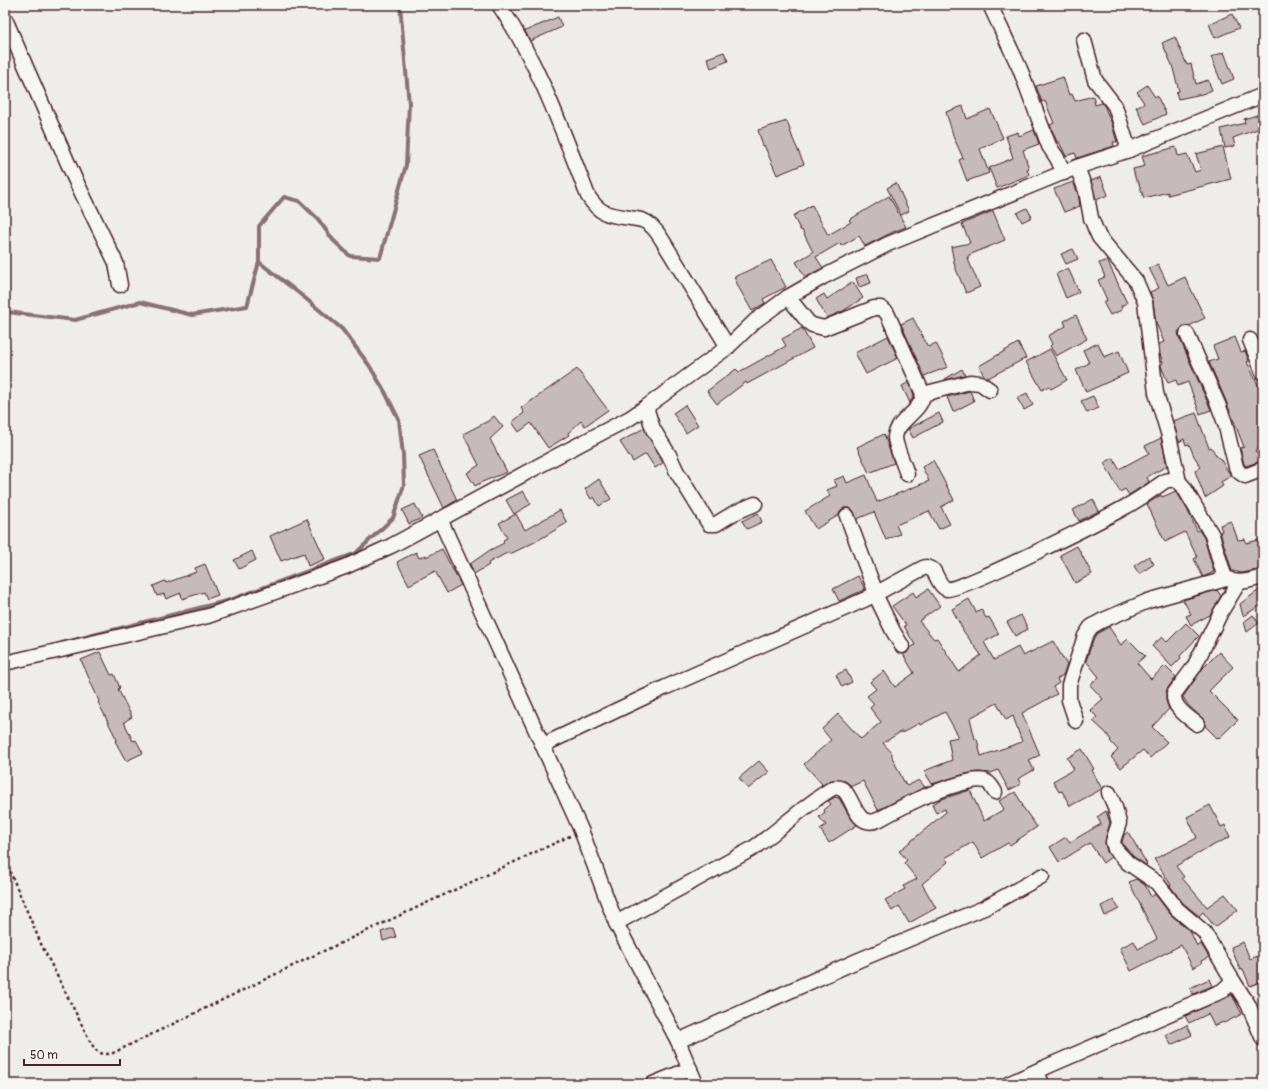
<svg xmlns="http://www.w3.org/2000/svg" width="1268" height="1089" font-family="Pangolin,sans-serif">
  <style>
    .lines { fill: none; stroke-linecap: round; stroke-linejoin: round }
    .stream { stroke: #8a6f74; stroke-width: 4 }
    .building { fill: #c6babb; stroke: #4a1f2b; fill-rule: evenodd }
    .minor-casing { stroke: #4a1f2b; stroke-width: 17 }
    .path { stroke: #4a1f2b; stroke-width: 2.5; stroke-dasharray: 3 3; stroke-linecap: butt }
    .minor { stroke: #f6f6f2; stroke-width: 14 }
  </style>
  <rect width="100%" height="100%" fill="#efedea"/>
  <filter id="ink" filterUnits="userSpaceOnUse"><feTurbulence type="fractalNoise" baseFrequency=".025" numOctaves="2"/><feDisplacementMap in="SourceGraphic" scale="8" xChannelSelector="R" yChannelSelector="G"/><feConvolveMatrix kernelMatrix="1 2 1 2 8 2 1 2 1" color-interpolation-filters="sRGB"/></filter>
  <g filter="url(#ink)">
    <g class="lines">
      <g class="stream">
        <path d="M5 313 7 312 75 320 140 302 192 315 247 306 259 262V226L284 197 299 201 318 219 333 240 350 256 380 258 406 165 409 104 400 5"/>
        <path d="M62 643 230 600 356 553 393 518 404 485 403 455 399 420 385 392 369 365 342 329 305 298 259 262"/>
      </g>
    </g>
    <g class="building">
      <path d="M1232 14 1239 28 1215 38 1209 24Z"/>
      <path d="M558 17 562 27 530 41 525 31Z"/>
      <path d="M1175 37 1187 65 1191 64 1196 84 1208 80 1212 90 1202 94 1178 99 1176 92 1179 91 1172 65 1162 43Z"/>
      <path d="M724 52 728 61 711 68 707 58Z"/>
      <path d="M1224 52 1234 79 1222 84 1211 57Z"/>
      <path d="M1063 77 1069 95 1072 94 1075 101 1093 96 1095 105 1102 103 1105 107 1109 118H1110L1117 142H1113L1114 146 1077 158 1075 153 1066 156 1059 142H1057L1050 125 1054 123 1045 101 1042 102 1036 86Z"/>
      <path d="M1147 85 1155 97 1157 96 1166 114 1145 124 1136 107 1144 103 1137 92Z"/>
      <path d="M963 106 967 119 990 109 1003 138 980 149 989 173 967 181 959 160 963 158 954 138 946 112Z"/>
      <path d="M1263 113V127L1233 138 1235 146 1225 148 1221 129 1245 123 1244 119Z"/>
      <path d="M787 121 793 139 804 164 777 175 764 145 763 146 758 130Z"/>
      <path d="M1034 130 1039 144 1023 150 1029 169H1027L1029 175 997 188 989 168 1013 158 1006 136 1018 132 1019 136Z"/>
      <path d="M1176 147 1178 156 1187 154 1195 172 1201 170 1196 154 1223 147 1231 179 1168 195V192L1144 198 1138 181H1136L1133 169 1145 166 1142 156Z"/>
      <path d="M1101 177 1108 195 1096 200 1091 181Z"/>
      <path d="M1073 182 1078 193 1080 206 1064 212 1054 189Z"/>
      <path d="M896 183 909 211 901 215 887 188Z"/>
      <path d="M889 196 906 227 893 232 865 246 859 236 841 246 840 243 816 257 823 268 805 277 796 262 813 252 802 230 801 231 793 216 812 205 828 235 851 222 849 220Z"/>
      <path d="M1027 208 1032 217 1022 222 1017 213Z"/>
      <path d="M993 211 1005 240 969 255V257H967L980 287 966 293 955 267 951 247 970 243 962 224Z"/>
      <path d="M1073 249 1078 259 1066 264 1061 254Z"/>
      <path d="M771 260 786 287 763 299 765 303 752 311 739 288 734 277Z"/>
      <path d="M1107 260 1127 303 1121 306 1122 310 1110 315 1103 302 1107 300 1098 280 1105 277 1099 263Z"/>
      <path d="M1158 264 1168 285 1185 277 1205 318 1189 326H1183L1178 332 1179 337 1211 410 1200 414 1188 382 1178 386 1176 380 1168 383 1161 366V364L1163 363 1160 354 1159 344 1164 342 1156 323 1153 301 1150 292 1159 288 1149 268Z"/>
      <path d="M1068 268 1079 292 1066 298 1056 274Z"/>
      <path d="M868 274 871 283 859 287 856 278Z"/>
      <path d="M853 282 863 298 843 311 827 318 816 299 824 294 827 299Z"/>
      <path d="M1076 315 1087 339 1056 356 1050 346 1052 344 1048 336 1066 326 1064 321Z"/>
      <path d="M913 318 928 347 936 343 948 367 924 376 901 324Z"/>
      <path d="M802 328 813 348 747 384 746 382 717 404 707 391 736 369 739 372 786 346 782 339Z"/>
      <path d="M888 336 898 358 866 374 855 353Z"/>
      <path d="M1235 337 1241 352 1245 351 1249 361 1247 362 1263 395V447L1255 450 1261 461 1246 466 1244 464 1240 448 1244 447 1226 401 1209 362 1218 359 1213 346Z"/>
      <path d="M1018 343 1026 358 988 378 984 376 979 366Z"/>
      <path d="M1098 343 1104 357 1119 351 1128 373 1086 392 1076 370 1089 363 1083 350Z"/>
      <path d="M1050 349 1067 380 1051 389 1049 386 1042 390 1026 362Z"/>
      <path d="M577 369 608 410 585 426 581 421 568 433 569 435 548 448 531 423 519 432 512 422 524 413 521 408Z"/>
      <path d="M962 369 965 375 945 380V379Z"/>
      <path d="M909 382 914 395 910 403 902 386Z"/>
      <path d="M970 391 974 401 953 412 947 397Z"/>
      <path d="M1027 393 1033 405 1024 410 1017 398Z"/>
      <path d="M1093 396 1099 408 1087 413 1081 401Z"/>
      <path d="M685 405 698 425 686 433 673 413Z"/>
      <path d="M939 413 943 422 913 438 908 429Z"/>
      <path d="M1196 413 1209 448 1211 447 1218 458 1219 457 1231 476 1221 482 1223 486 1205 498 1195 471 1201 467 1194 456 1189 444 1186 445 1184 439 1179 442 1173 421Z"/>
      <path d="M494 416 503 427 490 439 507 472 482 482 475 486 467 473 479 465 463 434 488 421Z"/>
      <path d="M644 428 663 463 655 468 646 454 633 462 620 442Z"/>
      <path d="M884 434 894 463 869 473 857 447Z"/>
      <path d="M1161 438 1167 466 1147 477 1149 482 1129 495 1125 489 1120 492 1104 463 1113 458 1119 469 1149 453 1145 446Z"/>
      <path d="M433 450 457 500 444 508 419 456Z"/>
      <path d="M933 460 954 500 941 507 950 524 939 529 929 511 896 525 900 534 886 540 874 512 857 519 853 510 849 508H844L841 510 839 515 816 529 805 511 830 496 827 490 837 486 834 480 844 476 847 483 866 475 877 502 929 481 922 467Z"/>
      <path d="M599 479 611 499 599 506 594 497 591 499 585 489Z"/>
      <path d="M523 491 531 504 514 514 506 500Z"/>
      <path d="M1176 491 1187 509 1197 531 1199 530 1204 538 1214 572 1205 576 1203 577 1194 559 1197 557 1185 532 1165 542 1147 504 1161 495 1162 497Z"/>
      <path d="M1093 499 1099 511 1079 521 1073 510Z"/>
      <path d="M415 504 422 518 409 524 402 510Z"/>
      <path d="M560 510 567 523 535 542 510 554 509 552 488 563 489 565 474 574 470 564 490 550 504 543 503 540 507 538 499 523 516 514 525 530Z"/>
      <path d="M758 513 762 522 747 529 742 521Z"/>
      <path d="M307 519 325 559 308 566 304 553 281 561 270 536Z"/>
      <path d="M1231 521 1238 540 1245 539 1246 543 1263 539V569L1242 573 1232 571 1220 532 1222 531 1220 525Z"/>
      <path d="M1077 546 1092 574 1075 583 1060 555Z"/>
      <path d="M442 549 461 585 447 593 435 571 409 585 397 562 416 552 419 558 426 555V557Z"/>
      <path d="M252 551 256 560 239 569 234 560Z"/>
      <path d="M1149 556 1154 564 1139 574 1134 566Z"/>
      <path d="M205 564 218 595 207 599 204 592 182 599 181 593 166 599 164 594 157 596 153 586 165 581 166 583 196 572 195 568Z"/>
      <path d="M858 576 865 589 864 590 839 601 833 589Z"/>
      <path d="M1263 587V604L1243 616 1240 604Z"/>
      <path d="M928 589 940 606 919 621 934 639 937 638 959 672 981 655 964 632 952 609 969 599 976 612 981 609 986 618 989 617 999 634 984 642 994 660 1018 647 1023 656 1053 641 1067 665 1063 675 1057 679 1059 683 1053 687 1057 694 1022 713 1040 755 1029 760 1034 770 1018 779 1021 784 1009 790 998 770 991 773 978 772 965 774 932 784 924 771 952 760 948 739 959 737 945 712 920 725 919 723 902 733V731L883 743 892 753V757L905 784 907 786 919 780 925 787 878 810 863 781 852 786 845 781 833 780 819 787 822 784 804 764 831 740 822 729 838 714 861 739 881 722 870 708 874 704 867 696 876 689 870 682 884 671 895 687 914 673 903 654 907 653 910 648 915 645 904 626 906 625 892 606 913 592 916 597ZM997 703 1006 720 1013 716 1022 742 981 756 977 739H975L970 718Z"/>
      <path d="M1217 590 1221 596 1210 615 1191 625 1186 616 1191 614 1183 600Z"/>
      <path d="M1021 615 1028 629 1015 636 1007 622Z"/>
      <path d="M1253 615 1259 623 1247 632 1244 622Z"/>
      <path d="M1186 623 1199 636 1180 656 1181 658 1172 667 1152 646 1162 637 1167 642Z"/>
      <path d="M1109 627 1121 645 1128 639 1145 656 1137 663 1151 679 1165 666 1176 677 1167 689 1166 694V701L1169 709 1152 727 1167 742 1150 758 1143 750 1121 768 1111 757 1118 750 1110 741 1111 740 1106 733 1093 721 1097 717 1090 710 1103 699 1090 685 1099 677 1086 661 1093 640 1096 634Z"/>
      <path d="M100 652 111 675 114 674 120 688 118 689 132 717 124 722 133 741 136 740 143 753 126 761 115 741 117 740 98 702 99 701 81 660Z"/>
      <path d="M1219 652 1233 667 1209 691 1238 720 1218 739 1205 726V721L1202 718 1188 705 1183 697 1203 668Z"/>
      <path d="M846 670 852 682 842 687 836 675Z"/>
      <path d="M1082 749 1094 769 1092 770 1102 789 1070 806 1062 791 1059 792 1053 781 1074 769 1067 758Z"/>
      <path d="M759 761 769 772 748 789 739 778Z"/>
      <path d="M970 790 984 821 1004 809 999 801 1015 792 1023 805 1022 806 1037 827 1010 845 1008 843 982 858 973 842 945 858 948 862 922 884 936 908 909 923 899 906 892 911 885 900 905 889 903 886 917 879 904 863 907 860 899 851 946 812 945 809 936 813 932 805 939 800Z"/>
      <path d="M835 797 839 798 850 817 857 825 829 843 820 829 826 825 819 817 825 812 824 810 831 804 828 801Z"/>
      <path d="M1210 805 1221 827 1225 825 1230 837 1202 851 1176 866 1184 877 1182 878 1207 907 1225 894 1238 910 1215 927 1203 912 1199 916 1183 903 1170 886 1171 885 1154 859 1197 838 1187 817Z"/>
      <path d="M1106 811 1110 823 1106 836 1105 844 1107 852 1111 857 1103 863 1090 843 1059 862 1050 847 1066 837 1070 842 1101 824 1097 817Z"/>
      <path d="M1128 832 1147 864 1146 865 1134 857 1123 845 1122 842 1124 835Z"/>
      <path d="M1136 879 1145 885 1151 897 1155 894 1170 914 1190 931 1197 946 1201 944 1209 957 1201 961 1202 963 1193 968 1181 945 1131 971 1120 948 1134 941 1138 949 1157 939 1129 882Z"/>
      <path d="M1114 900 1119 909 1105 916 1101 906Z"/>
      <path d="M393 928 396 937 383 941 381 932Z"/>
      <path d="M1243 942 1250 959 1263 954V981L1250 986 1243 969 1240 970 1231 947Z"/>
      <path d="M1209 979 1212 986 1193 994 1190 988Z"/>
      <path d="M1232 995 1242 1014 1224 1023 1223 1022 1214 1026 1208 1014 1189 1023 1185 1016Z"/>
      <path d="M1187 1025 1192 1035 1171 1045 1166 1035Z"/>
    </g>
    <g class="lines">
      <defs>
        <g id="minor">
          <path d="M499 5C538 62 563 132 588 196 600 215 609 215 630 218 635 219 641 219 646 222 652 225 657 232 661 238L728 347"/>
          <path d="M990 5 1020 69 1049 146 1057 158 1064 173"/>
          <path d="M5 19 74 177 116 263 120 285"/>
          <path d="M1084 40 1095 80 1115 106 1129 150"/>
          <path d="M1077 167 1086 191 1091 218 1095 228 1099 237 1136 281 1145 302 1156 393 1169 436 1179 482"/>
          <path d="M788 297 808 322 812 325 824 328 874 308H881L887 313 923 394C922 412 895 421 895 438 896 448 904 464 907 474"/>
          <path d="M1187 334 1218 404 1225 423 1236 467 1239 472 1245 476 1263 469"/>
          <path d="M1250 340 1263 372"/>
          <path d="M923 394 970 382 980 383 990 390"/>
          <path d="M646 407 653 429 669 455 677 472 709 524H716L734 513 755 504"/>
          <path d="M847 516 876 593"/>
          <path d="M440 519 581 830 616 923 678 1041 696 1084"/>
          <path d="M875 594 893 631 902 646"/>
          <path d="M5 663 208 616 345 567 391 546 557 456 630 418 646 407 728 347 755 321 788 297 823 277 888 244 1077 167 1129 150 1263 95"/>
          <path d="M1076 721 1069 700V685L1085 636 1091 627 1101 621 1148 601 1226 579"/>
          <path d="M1197 724C1187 716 1173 708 1174 694L1194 667 1221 612 1239 582"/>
          <path d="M543 745 664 688 866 599 923 568 926 567 933 570C937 576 940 587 947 589 960 592 1106 518 1127 506 1140 499 1152 490 1165 481 1173 479 1177 479 1183 486L1212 535 1224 575C1233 587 1251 580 1263 577"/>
          <path d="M1109 793 1115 807 1119 823 1114 838 1113 842 1115 849 1128 863 1150 878 1157 883 1177 909 1204 932 1233 981"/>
          <path d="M616 923 752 849C780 830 804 805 833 788 855 782 850 831 878 820 907 804 934 790 967 782 972 781 979 779 985 781 990 782 992 788 995 792"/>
          <path d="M678 1041 859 960 984 908 1042 876"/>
          <path d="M1037 1071 1042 1084"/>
          <path d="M653 1084 690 1069"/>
          <path d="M1008 1084 1055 1063 1222 991 1233 981 1248 1004 1263 1039"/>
        </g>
      </defs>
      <use href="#minor" class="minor-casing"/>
      <path class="path" d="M5 860 42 946 90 1041C96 1052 100 1056 113 1053L313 956 570 836"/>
      <use href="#minor" class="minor"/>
    </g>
  </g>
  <rect width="1268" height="1089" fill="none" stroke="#f6f6f2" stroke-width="20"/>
  <rect x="10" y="10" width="1248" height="1069" fill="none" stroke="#4a1f2b" stroke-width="1.5" filter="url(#ink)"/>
  <path d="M24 1059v6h96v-6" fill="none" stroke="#4a1f2b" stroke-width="2"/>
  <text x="30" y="1059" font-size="12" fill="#4a1f2b" stroke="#f6f6f2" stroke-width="3" paint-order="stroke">50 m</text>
</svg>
